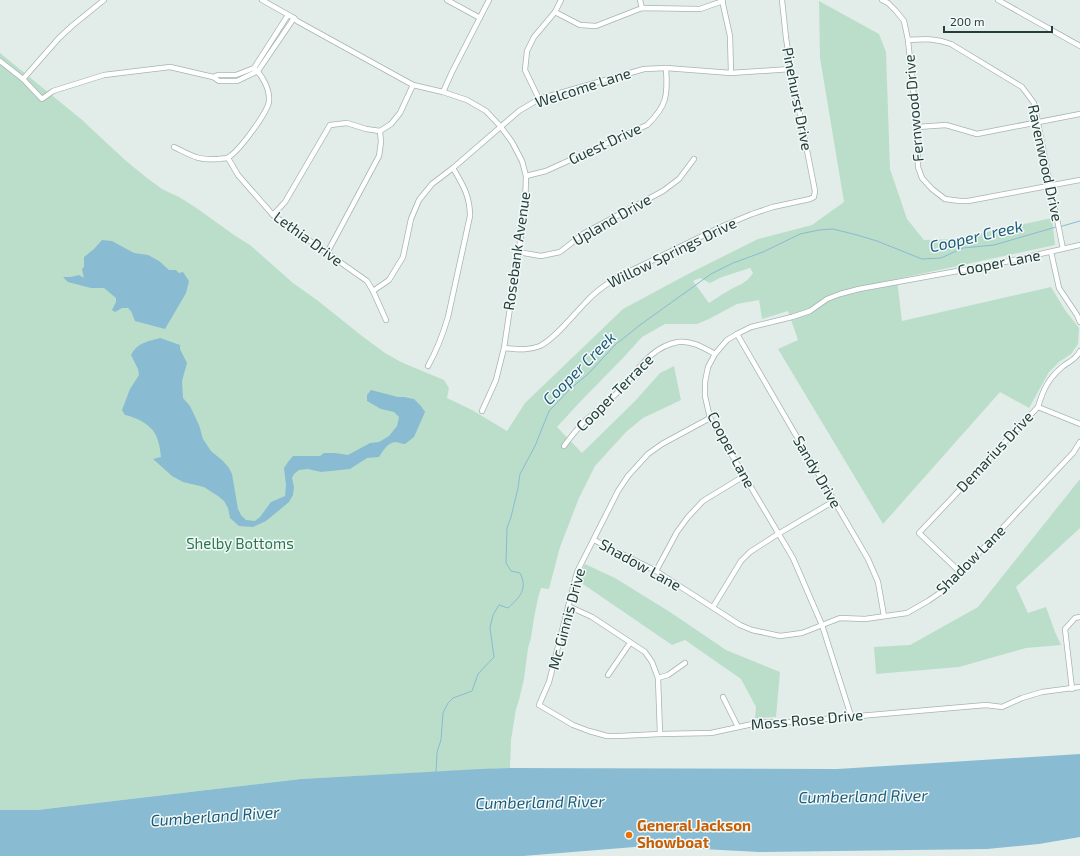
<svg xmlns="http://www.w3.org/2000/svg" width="1080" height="856" font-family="'Exo 2',sans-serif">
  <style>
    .green { fill: #bbdeca; fill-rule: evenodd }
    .water { fill: #89bbd2 }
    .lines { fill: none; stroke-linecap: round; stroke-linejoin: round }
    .stream { stroke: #89bbd2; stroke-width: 1 }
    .minor-casing { stroke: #a5b5b2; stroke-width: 6 }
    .minor { stroke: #fff; stroke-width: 4.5 }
    .food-dot { fill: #e8710a; stroke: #f3f9f7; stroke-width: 1.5 }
    .labels { text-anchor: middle; stroke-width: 3; stroke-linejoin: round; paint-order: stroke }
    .street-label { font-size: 15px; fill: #223e3b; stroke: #f3f9f7 }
    .park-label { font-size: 15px; fill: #2b7554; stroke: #f3f9f7 }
    .food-label { font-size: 15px; font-weight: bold; fill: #c56008; stroke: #f3f9f7; text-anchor: start }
    .water-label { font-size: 16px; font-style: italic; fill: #1b5b7b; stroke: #f3f9f7 }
  </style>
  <rect width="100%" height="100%" fill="#e2edea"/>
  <g class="green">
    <path d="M819 1 879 34 886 52 890 169 907 219 924 240 955 239 1052 218 1055 245 897 279 902 321 1051 287 1065 310 1079 328 1078 344 1071 354 1059 362 1049 372 1029 408 1000 392 883 524 778 349 798 340 788 311 762 319 759 300 737 304 709 319 697 324H665L642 337 623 358 579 403 557 427 582 453 635 401 660 373 674 366 681 400 643 418 626 432 595 466 579 498 560 547 549 589 541 588 538 598 534 618 531 638 528 648 524 679 519 700 516 709 511 740 510 768 301 779 37 810H0V53L81 119 125 160 147 178 162 189 179 197 195 207 234 235 250 245 293 283 317 300 362 336 385 353 401 362 427 373 444 380 449 388 447 398 472 410 507 431 525 403 623 309 688 274 758 239 812 225 844 202 820 58ZM750 268 753 273C745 285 739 284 728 291 721 295 715 299 709 303L693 281 700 278 710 283 722 277Z"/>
    <path d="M1080 479V528L1016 587 1028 613 1046 607 1055 632 1061 645 1026 648 959 667 876 674 874 647 910 645 978 607Z"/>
    <path d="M585 564 615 578 670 612 726 650 780 672 776 717 755 718 756 707 741 679 685 640 672 645 577 580Z"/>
  </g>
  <g class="water">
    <path d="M102 240 112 241 134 253 148 255 159 261 169 270H176L179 273 183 272 189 281 186 293 165 329 135 321 131 311 128 308H122L115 312 112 310 116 302V298L104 288H91L68 282 63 277H71L79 275 84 278 82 269 84 267V257L94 249Z"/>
    <path d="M160 338 180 345V349L187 363 182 381 183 398 190 406 199 425 203 439 211 451 223 461 229 468 232 474 238 509 241 515 246 520 255 521 260 517 271 502 285 496 286 485 284 468 288 462 293 456H320L324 453H335L348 455 370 443 379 442 389 436 397 426 399 417 394 412 381 409 367 401V395L371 390 398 397H404L414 399 421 406 425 412 414 437 405 444C402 444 398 442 395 442 387 443 383 451 379 457L367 458 350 469 321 472 308 469 299 470 294 474 292 478 294 487 293 495 289 502 266 521 253 527 239 526 230 518 228 508 224 501 218 496 204 487 183 482 172 476 153 459 161 457C160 451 160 446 158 441 155 426 138 418 125 415L122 410 130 389 139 375 138 369 131 355C138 342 147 342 160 338Z"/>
    <path d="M1080 754V837L1039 844 987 849 759 852 647 846 523 856H0V810H37L301 779 480 769 510 768 837 769Z"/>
  </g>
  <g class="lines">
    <g class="stream">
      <path d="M1059 227 1080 221"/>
      <path d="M436 773 437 752 441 740 443 713 448 703 453 698 472 691 478 674 494 657 490 628 493 615 499 605 508 608C520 597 528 589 520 573L511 571 506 563 507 528 511 517 518 488 520 474 535 446 549 411 570 389 588 374 615 345 640 325 711 274 733 263 763 252 800 234 819 230 833 229 857 235 877 241 922 259 941 258 963 248 994 245 1056 227"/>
    </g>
    <defs>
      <g id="minor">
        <path d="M262 0 294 18 297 21 413 85 443 92 467 100 486 111 501 127 512 142 522 161 526 176 525 208 504 348 496 380 482 411"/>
        <path d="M447 0 480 18"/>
        <path d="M640 0 642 8"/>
        <path d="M722 0 730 36 731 73"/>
        <path d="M882 0 888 3 896 11 904 21 908 40 917 127 918 167 922 178 932 189 945 199 960 201H968L1080 180"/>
        <path d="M998 0 1080 46"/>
        <path d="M555 12 580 25 596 26 642 8 700 9 723 1"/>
        <path d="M908 40C925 39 935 38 951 44L1022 87 1034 103 1063 249"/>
        <path d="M0 61 23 79 42 99 53 91 104 75 170 67 213 77 219 81H237L258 71 294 18"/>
        <path d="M213 77 218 75H236L254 68 288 15"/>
        <path d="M23 79 59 38 73 25 104 0"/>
        <path d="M443 92 452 72 489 0"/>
        <path d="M539 99 525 70 527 51 534 37 555 12 561 0"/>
        <path d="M917 127 946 125 977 134 1080 114"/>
        <path d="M174 147C191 155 198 161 218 159 221 158 225 159 227 158 238 153 268 112 269 101 270 89 262 75 254 68"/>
        <path d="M228 158 238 175 273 215 367 281 373 291 386 320"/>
        <path d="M526 176 546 171 647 125C667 106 668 95 666 68"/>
        <path d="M273 215 285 202 330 125 347 123 366 129 380 131"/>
        <path d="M518 252 541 256 560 252 583 234 663 191 679 179 694 159"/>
        <path d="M1051 252 1059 288 1077 315 1080 322"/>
        <path d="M327 253 379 156 381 142 380 131 391 124 400 113 413 85"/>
        <path d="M373 291 389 280 403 257 411 219 419 200 432 184 453 168 519 111 539 99 644 69 666 68 731 73 791 69"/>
        <path d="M737 334 868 559 878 582 884 616"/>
        <path d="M504 348C516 349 528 351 540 346 555 339 575 313 587 301 595 292 605 285 616 278L723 226 752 214 773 207 810 199 814 197 815 191 791 69 786 38 782 0"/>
        <path d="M428 366C437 350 443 334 448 317L470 216C470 196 463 185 453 168"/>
        <path d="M1038 407 1080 424"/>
        <path d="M710 418 662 444 648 454 628 476 618 491 577 572 549 682 539 705 573 725 589 731 607 736H619L660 734 711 733 762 722H790L986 705 1002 707 1022 698 1042 692 1080 687"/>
        <path d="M564 446C570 438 576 430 583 423 594 412 607 403 618 392 636 374 649 347 678 342 691 340 704 348 715 354"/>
        <path d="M594 540 656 571 740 625 752 630 780 636 802 633 840 618 865 619 907 613 928 601 944 590 1073 453 1080 442"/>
        <path d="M656 571 677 532 688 517 703 501 744 476"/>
        <path d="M961 573 919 533 1038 407C1043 390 1048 379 1062 367 1069 361 1075 361 1080 351"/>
        <path d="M568 606 592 617 645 652 652 662 658 678 660 734"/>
        <path d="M713 607 741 561 750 552 778 534 834 501"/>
        <path d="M608 675 630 643"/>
        <path d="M658 678 668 675 685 663"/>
        <path d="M1072 689 1065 629 1075 618 1080 617"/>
        <path d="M723 697 738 727"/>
        <path d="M851 716 822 625 793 558 710 418 705 396V382L708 367 715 354 727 340 737 334 751 327 792 317 810 311 827 299 840 294 859 289 996 264 1080 245"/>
      </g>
    </defs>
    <use href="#minor" class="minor-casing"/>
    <use href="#minor" class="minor"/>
  </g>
  <circle class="food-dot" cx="629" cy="835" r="4"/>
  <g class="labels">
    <g class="street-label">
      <text transform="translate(583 88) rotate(-18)" y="5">Welcome Lane</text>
      <text transform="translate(797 99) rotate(79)" y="5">Pinehurst Drive</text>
      <text transform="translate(914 108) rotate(-95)" y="5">Fernwood Drive</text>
      <text transform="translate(605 144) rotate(-25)" y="5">Guest Drive</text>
      <text transform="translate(1045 163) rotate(78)" y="5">Ravenwood Drive</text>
      <text transform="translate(612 220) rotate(-30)" y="5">Upland Drive</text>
      <text transform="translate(308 239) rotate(36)" y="5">Lethia Drive</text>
      <text transform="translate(517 251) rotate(-82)" y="5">Rosebank Avenue</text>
      <text transform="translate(672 253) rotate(-26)" y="5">Willow Springs Drive</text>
      <text transform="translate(999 263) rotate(-11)" y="5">Cooper Lane</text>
      <text transform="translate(615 393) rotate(-45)" y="5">Cooper Terrace</text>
      <text transform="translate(731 450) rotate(62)" y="5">Cooper Lane</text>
      <text transform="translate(995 452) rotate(-47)" y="5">Demarius Drive</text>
      <text transform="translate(817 472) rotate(60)" y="5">Sandy Drive</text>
      <text transform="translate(971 560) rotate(-45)" y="5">Shadow Lane</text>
      <text transform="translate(640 565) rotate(29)" y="5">Shadow Lane</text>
      <text transform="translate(567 619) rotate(-75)" y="5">Mc Ginnis Drive</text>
      <text transform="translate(807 720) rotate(-5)" y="5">Moss Rose Drive</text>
    </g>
    <g class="park-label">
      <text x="240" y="549">Shelby Bottoms</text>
    </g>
    <g class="food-label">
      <text x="637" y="831">General Jackson<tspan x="637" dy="17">Showboat</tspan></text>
    </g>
    <g class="water-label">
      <text transform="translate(976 236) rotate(-13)" y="6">Cooper Creek</text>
      <text transform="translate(579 368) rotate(-45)" y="6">Cooper Creek</text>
      <text transform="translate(863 796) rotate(-1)" y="6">Cumberland River</text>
      <text transform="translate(540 802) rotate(-1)" y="6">Cumberland River</text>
      <text transform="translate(215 816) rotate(-4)" y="6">Cumberland River</text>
    </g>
  </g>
  <path d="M944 26v6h108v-6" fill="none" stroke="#223e3b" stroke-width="2"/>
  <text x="950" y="26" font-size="12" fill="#223e3b" stroke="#f3f9f7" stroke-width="3" paint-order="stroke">200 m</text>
</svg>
